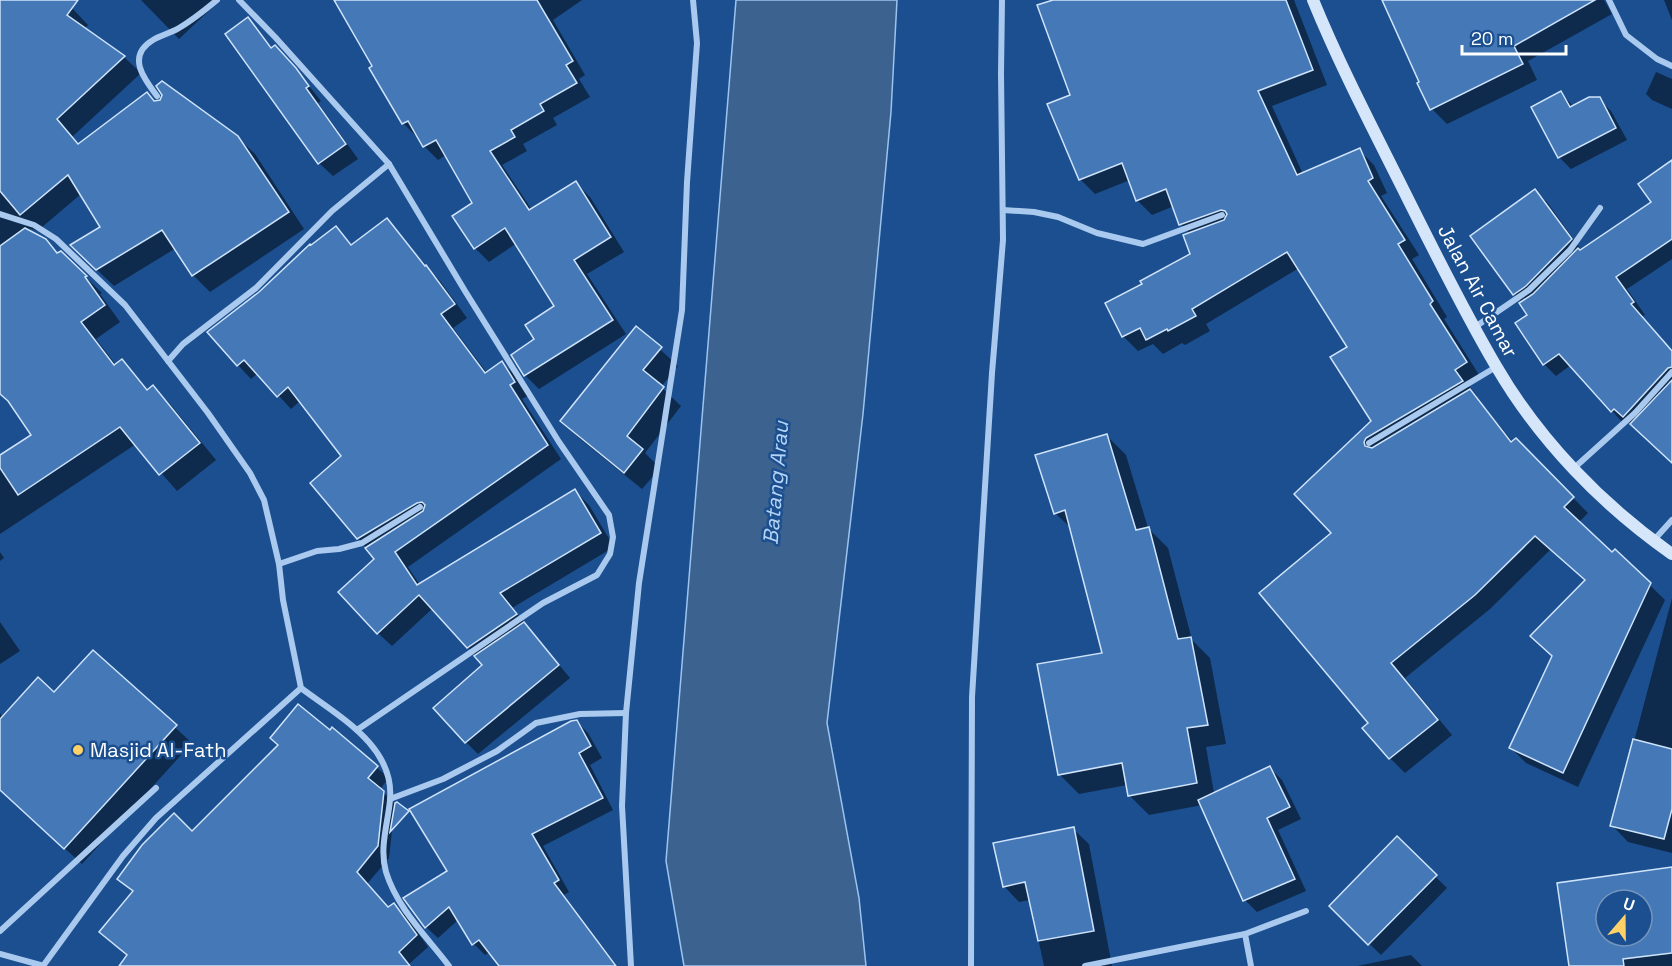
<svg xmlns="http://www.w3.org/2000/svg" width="1672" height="966" font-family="'Space Grotesk',sans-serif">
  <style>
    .water { fill: #3c6290; stroke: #9cc4f0; stroke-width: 1.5 }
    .shadow { fill: #0007; fill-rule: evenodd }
    .building { fill: #4478b7; stroke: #cfe3fa; stroke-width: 1.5; fill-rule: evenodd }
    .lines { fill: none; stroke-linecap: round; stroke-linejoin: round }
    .street { stroke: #a9c9ee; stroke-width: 6 }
    .secondary { stroke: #d6e6fa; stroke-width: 12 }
    .poi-dot { fill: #ffd166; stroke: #1b4f8f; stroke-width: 2 }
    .labels { text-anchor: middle; stroke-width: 5; stroke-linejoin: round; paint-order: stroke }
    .street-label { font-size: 20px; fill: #fff; stroke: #1b4f8f }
    .poi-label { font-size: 20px; fill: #fff; stroke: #1b4f8f; text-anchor: start }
    .water-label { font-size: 21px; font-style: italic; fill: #b5d3f5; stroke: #1b4f8f }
  </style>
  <rect width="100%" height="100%" fill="#1b4f8f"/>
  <path class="water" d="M736 0H897L891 112 863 414 827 723 859 898 866 966H684L666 861Z"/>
  <g class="shadow">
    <path d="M0 0H60L72 8 88 25 85 29 124 57 141 73 72 137 79 145 147 94 155 102 237 137 255 154 304 229 210 292 193 275 176 248 114 286 89 262 102 228 81 194 41 228 45 233 28 228 45 240 59 254 60 253 102 293 100 294 120 322 96 339 116 365 121 361 149 391 153 387 170 404 216 460 177 491 136 444 0 534V457L33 435 14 406 0 395Z"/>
    <path d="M141 0H214L217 3 179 39Z"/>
    <path d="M340 0H582L553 20 585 75 579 79 590 97 553 118 557 125 523 144 527 151 502 165 532 210 576 183 590 197 624 252 587 274 626 334 539 389 525 375 536 339 556 307 517 243 489 262 475 248 474 203 446 155 438 160 424 146 419 136 417 137 403 123 371 68 374 67Z"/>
    <path d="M1053 0H1294L1327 85 1272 106 1303 174 1359 150 1374 165 1387 193 1381 196 1419 255 1412 259 1447 317 1444 319 1481 378 1469 386 1477 396 1476 397 1513 442 1516 440 1588 513 1579 522 1613 554 1615 551 1665 600 1578 787 1526 763 1511 748 1586 581 1551 549 1490 609 1405 678 1452 735 1405 773 1390 758 1370 723 1333 533 1296 494 1373 421 1349 347 1299 268 1206 324 1210 331 1185 345 1182 343 1163 354 1153 344 1138 351 1123 336 1144 285 1192 255 1190 234 1181 224 1174 206 1152 215 1137 200 1130 180 1095 194 1080 179 1072 96Z"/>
    <path d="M1383 0H1604L1612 14 1528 61 1537 80 1447 124 1432 109Z"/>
    <path d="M1664 0H1672V20Z"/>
    <path d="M248 19 273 49 289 61 321 101 318 103 358 159 333 176 319 163Z"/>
    <path d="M1656 72 1672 79V109L1652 100 1646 94Z"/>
    <path d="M1561 93 1574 107 1599 99 1611 111 1627 140 1571 169 1559 157 1533 108Z"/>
    <path d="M1672 162V259L1627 289 1645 315 1641 317 1672 352V368L1669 371 1672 373V462L1627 420 1623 423 1571 365 1556 376 1544 364 1529 315 1523 303 1514 294 1535 191 1547 202 1582 251 1653 203Z"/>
    <path d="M386 220 440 281 467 318 453 328 487 373 502 363 516 376 528 396 522 399 561 459 408 567 420 585 575 491 589 505 614 547 512 608 570 678 478 754 466 742 484 665 433 608 392 646 378 633 376 559 358 538 343 457 300 401 291 409 258 373 251 379 238 365 260 293 336 228 353 246Z"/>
    <path d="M637 328 678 366 661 387 681 406 645 453 660 468 642 489 579 438 562 421Z"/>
    <path d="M1106 435 1126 455 1148 528 1168 548 1192 640 1210 658 1226 744 1206 747 1214 793 1270 768 1282 780 1301 819 1278 830 1306 891 1257 912 1245 900 1202 805 1149 815 1129 795 1127 785 1079 794 1059 774 1104 654 1072 529 1055 513Z"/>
    <path d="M0 552 4 558 0 561Z"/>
    <path d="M1672 598V853L1628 842 1612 825Z"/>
    <path d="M0 622 20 651 0 664Z"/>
    <path d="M93 652 192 743 82 864 0 790V713L3 718 54 694Z"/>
    <path d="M577 722 588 733 602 758 590 765 613 810 543 846 569 892 564 895 617 966H501L490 952 485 955 474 944 458 920 438 938 426 927 406 898 449 871Z"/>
    <path d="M332 730 389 778 380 789 395 804 389 858 367 884 389 908 394 905 406 916 428 947 409 964 410 966H137L101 932 134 893 119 879 192 833Z"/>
    <path d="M1073 829 1089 844 1112 966H1044L1030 900 1019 902 1004 886Z"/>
    <path d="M1397 839 1447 888 1381 955 1331 906Z"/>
    <path d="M1672 869V966H1570L1559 884ZM1606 900H1642V936H1606Z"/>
    <path d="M1411 955 1422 966H1357Z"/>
  </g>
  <g class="building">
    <path d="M0 0H78L67 15 125 56 57 119 78 144 147 92 154 101 160 100 162 95 156 86 162 81 238 136 289 212 192 276 162 230 96 270 70 245 100 227 68 175 20 215 0 191Z"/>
    <path d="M334 0H537L573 61 566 65 577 83 540 104 544 111 511 130 515 137 490 151 529 210 576 181 611 237 574 260 613 320 524 376 511 355 534 339 525 325 554 306 505 228 474 249 452 216 472 203 436 140 423 147 408 121 402 124 369 68 372 66Z"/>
    <path d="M1053 0H1286L1313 70 1258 91 1297 175 1360 148 1373 178 1368 181 1405 240 1398 244 1433 301 1430 304 1467 362 1455 370 1463 381 1366 438 1364 442 1365 446 1372 448 1470 389 1511 442 1516 438 1574 497 1564 507 1612 552 1615 549 1651 583 1563 773 1509 748 1552 656 1530 636 1585 580 1535 536 1475 595 1391 663 1438 720 1389 759 1362 728 1368 723 1259 593 1331 533 1294 494 1371 421 1330 357 1347 347 1287 252 1192 309 1196 316 1168 331 1167 329 1146 340 1140 328 1122 337 1105 303 1142 284 1140 281 1190 254 1183 235 1224 220 1227 214 1225 211 1221 210 1179 225 1166 189 1136 201 1122 163 1079 180 1047 104 1070 95 1037 5Z"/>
    <path d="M1382 0H1595L1514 46 1523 64 1430 110 1417 83 1419 82Z"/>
    <path d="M248 17 271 48 275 45 296 68 309 86 306 88 346 144 318 164 225 34Z"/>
    <path d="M1561 91 1570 107 1589 97H1600L1616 128 1558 158 1531 107Z"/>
    <path d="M1672 160V239L1616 277 1634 302 1631 304 1672 351V367L1668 368 1623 417 1614 409 1611 412 1559 354 1543 365 1515 323 1527 315 1519 303 1533 294 1578 248 1580 250 1651 202 1638 184Z"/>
    <path d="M1535 189 1572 239 1526 286 1513 295 1470 236Z"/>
    <path d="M387 218 425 266 426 265 455 304 441 314 485 373 502 361 515 382 510 385 548 445 395 552 417 585 575 489 601 533 500 593 517 614 467 648 419 595 377 634 338 592 374 559 365 548 423 511 425 505 422 502 417 503 357 539 310 483 341 456 288 387 277 397 244 360 237 366 207 332 259 292 310 244 311 245 336 226 351 245Z"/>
    <path d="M25 228 46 239 57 253 61 251 87 276 85 277 105 305 81 322 114 365 122 359 147 390 153 385 200 443 159 475 120 427 18 495 0 468V455L31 435 8 401 0 394V246Z"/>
    <path d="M636 326 662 347 643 370 664 387 627 436 643 449 624 473 560 421Z"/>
    <path d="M1672 380V463L1630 424Z"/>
    <path d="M1107 434 1136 530 1149 527 1178 639 1191 637 1208 725 1187 728 1197 783 1128 796 1122 763 1058 775 1037 664 1102 653 1065 510 1054 514 1035 455Z"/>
    <path d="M524 622 559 665 465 743 433 708 482 665 474 656Z"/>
    <path d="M93 650 177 725 64 849 0 790V719L38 677 54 692Z"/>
    <path d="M298 704 330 730 332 727 378 766 368 778 384 791 378 846 357 872 388 907 394 903 417 935 399 952 410 966H119L127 955 99 932 133 891 117 879 142 845 174 813 192 831 278 745 270 738Z"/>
    <path d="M577 720 591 746 579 753 603 798 532 834 559 880 554 883 616 966H499L479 940 472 945 449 907 425 928 403 898 447 871 409 809 571 721Z"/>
    <path d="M1633 739 1672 749V809L1664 839 1610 826Z"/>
    <path d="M1270 766 1290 807 1267 818 1295 879 1243 901 1198 800Z"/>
    <path d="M397 802 409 811 390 832 395 803Z"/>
    <path d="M1074 827 1094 931 1038 941 1025 882 1003 887 993 843Z"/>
    <path d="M1397 836 1437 875 1368 945 1329 906Z"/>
    <path d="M1672 867V953L1623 959 1624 966H1569L1557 883ZM1606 900H1642V936H1606Z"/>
  </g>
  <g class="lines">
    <g class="street">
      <path d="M239 0 275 37 389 164 465 291 559 442 609 515 613 537 610 554 597 575 543 603 357 730"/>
      <path d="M1609 0 1626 35 1657 59 1672 66"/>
      <path d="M157 96C144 79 126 56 153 40 161 35 171 33 179 28 193 20 205 10 217 0"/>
      <path d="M1003 210 1034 212 1058 217 1097 233 1143 244 1222 215"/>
      <path d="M0 214 34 225 56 239 125 305 208 413 250 473 264 500 279 564 283 600 301 688C338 716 395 746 390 800 388 823 379 848 386 872 397 908 427 937 449 966"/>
      <path d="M1475 327 1529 290 1570 250 1600 208"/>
      <path d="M168 361 183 344 256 288 332 211 389 164"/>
      <path d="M1369 443 1496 367"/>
      <path d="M1573 469 1635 413 1672 372"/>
      <path d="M1654 540 1672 520"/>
      <path d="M279 564 317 551 339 549 362 543 420 507"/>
      <path d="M390 799 443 779 497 751 536 723 580 714 626 713"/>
      <path d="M0 931 156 788"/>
      <path d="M1245 934 1251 966"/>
      <path d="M0 954 44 966"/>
      <path d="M43 966 123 856 156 818 301 688"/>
      <path d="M631 966 622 806 626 713 639 583 682 310 687 182 697 43 693 0"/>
      <path d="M971 966 972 697 992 373 1003 240 1001 74 1002 0"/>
      <path d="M1085 966 1245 934 1306 911"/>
    </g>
    <path class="secondary" d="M1313 0C1340 66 1373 129 1405 193 1434 251 1463 310 1496 366 1539 440 1602 505 1672 554"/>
  </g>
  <circle class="poi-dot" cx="78" cy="750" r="6"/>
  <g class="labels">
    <g class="street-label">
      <text transform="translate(1478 291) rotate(62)" y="7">Jalan Air Camar</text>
    </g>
    <g class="poi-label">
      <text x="90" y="757">Masjid Al-Fath</text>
    </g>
    <g class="water-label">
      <text transform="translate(776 483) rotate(-85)" y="7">Batang Arau</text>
    </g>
  </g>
  <g transform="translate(1624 918) rotate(20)"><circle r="28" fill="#1b4f8f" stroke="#7695bc" stroke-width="1.5"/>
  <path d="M0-4.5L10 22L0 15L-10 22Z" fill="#ffd166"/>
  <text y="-9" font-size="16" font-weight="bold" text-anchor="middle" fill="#ffffff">U</text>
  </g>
  <path d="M1462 45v9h104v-9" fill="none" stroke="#ffffff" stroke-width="3"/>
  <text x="1471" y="45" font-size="18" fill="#ffffff" stroke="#1b4f8f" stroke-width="4.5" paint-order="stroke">20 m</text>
</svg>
